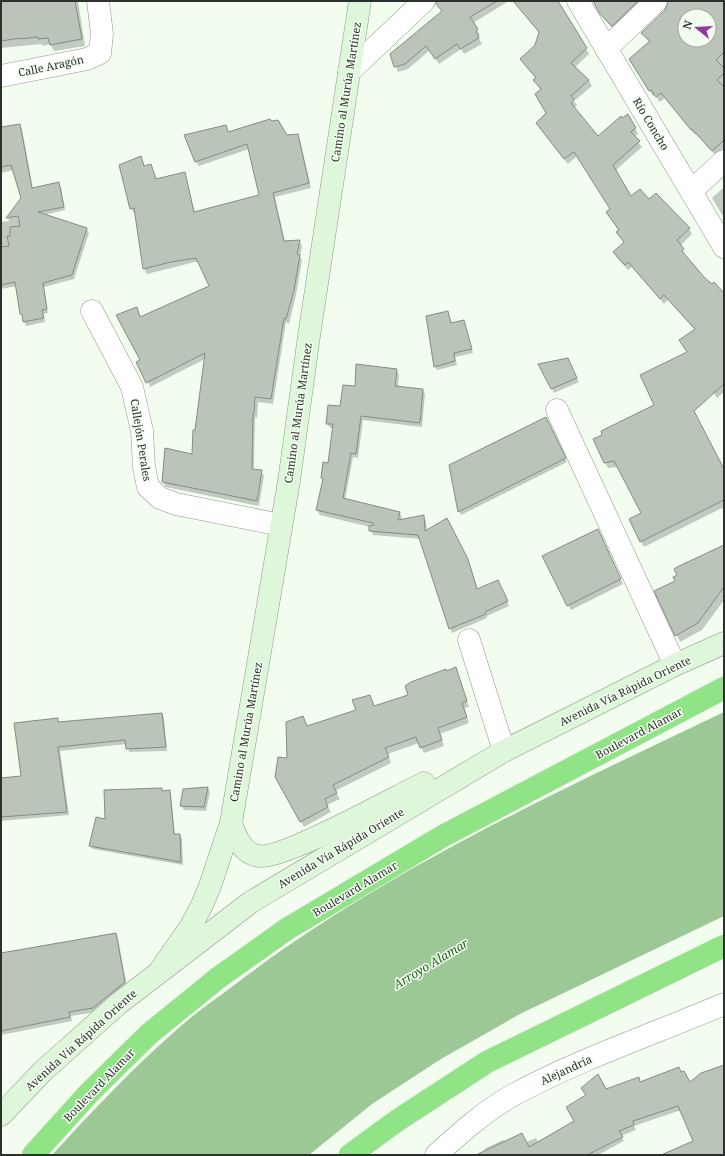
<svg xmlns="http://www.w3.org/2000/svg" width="725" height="1156" font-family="'Noto Serif',serif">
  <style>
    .water { fill: #9bc895 }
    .shadow { fill: #0003; fill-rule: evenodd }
    .building { fill: #bac4b9; stroke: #848d82; fill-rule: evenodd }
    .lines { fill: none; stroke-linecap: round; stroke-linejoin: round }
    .street-casing { stroke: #8e978c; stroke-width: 23 }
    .secondary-casing { stroke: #8e978c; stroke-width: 23 }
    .highway-casing { stroke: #dddedd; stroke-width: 23 }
    .street { stroke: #fff; stroke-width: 22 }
    .secondary { stroke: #def7da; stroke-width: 22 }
    .highway { stroke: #90e485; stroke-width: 22 }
    .labels { text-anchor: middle; stroke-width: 3; stroke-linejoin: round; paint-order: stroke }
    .street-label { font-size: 11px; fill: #2d312d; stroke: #f2fdf0 }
    .water-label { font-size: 12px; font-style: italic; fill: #205b19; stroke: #f2fdf0 }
  </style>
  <rect width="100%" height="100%" fill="#f2fdf0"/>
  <path class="water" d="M724 712V916L520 1014 441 1059 372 1104 309 1155H52C93 1110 136 1065 182 1025 198 1011 216 999 233 986 383 871 555 793 724 712Z"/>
  <g class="shadow">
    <path d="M1 1H78L85 46 54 51 50 44 43 46 42 44 1 48Z"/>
    <path d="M448 1H509L473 23 480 35 478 37 482 44 464 54 461 49 439 64 430 50 408 69 398 72 391 54 442 12 440 8Z"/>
    <path d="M513 1H557L589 54 574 68 589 80 592 86 574 101 577 105 574 108 598 137 628 115 638 134 634 137 642 147 616 170 631 198 649 200 656 194 689 229 692 234 680 246 685 256 703 277 724 295V392L717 398 683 345 695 330 668 300 664 304 632 267 628 270 617 258 614 252 624 243 619 231 607 212 611 209 577 156 568 164 540 128 547 113 541 90 535 81 537 79 521 59 536 46 540 33Z"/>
    <path d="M597 1H647L615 31 605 20 595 2Z"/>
    <path d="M670 1H724V148L716 156 696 134 695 135 665 98 660 102 655 95 653 96 634 65 650 43 642 33 665 11ZM685 16H709V40H685Z"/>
    <path d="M20 125 22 129 33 189 59 184 61 187 65 210 44 215 87 229 89 233 74 279 44 287 48 313 43 314 45 322 26 326 21 313 17 286 1 289V222L9 221 8 218 23 198 14 170 1 173V128Z"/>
    <path d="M226 126 229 133 286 136 297 135 300 140 311 188 275 197 285 242 299 241 302 246 300 257 302 260 296 295 289 324 286 322 273 404 258 402 257 418 255 417 254 470 261 471 264 476 259 506 166 487 163 482 193 455 205 359 150 387 141 361 136 309 141 318 210 286 199 262H195L147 274 144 269 136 213H134L131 208 141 157 145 167 151 165 157 180 184 173 195 213 260 195 249 149 199 166 196 161Z"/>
    <path d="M724 187V218L712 198Z"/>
    <path d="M448 312 452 324 464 321 473 353 455 357 457 365 437 370 435 366Z"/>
    <path d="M570 363 579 382 554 393 540 364Z"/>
    <path d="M397 370 399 375 398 387 423 390 425 394 422 427 363 420 358 458 353 457 345 500 399 512 402 517 401 521 423 516 426 521 427 531 470 565 478 590 500 585 509 606 487 616V618L452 633 421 539 373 535 370 527 320 515 317 510 323 481 322 478 329 464 333 428H330L327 423 356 387Z"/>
    <path d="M696 418 618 467 608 468 605 462Z"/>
    <path d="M548 422 567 462 461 515 459 511Z"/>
    <path d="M724 472V507L644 547 641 542 642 514Z"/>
    <path d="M601 535 623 584 571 610 568 605Z"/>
    <path d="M724 549V600L702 630 680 642 656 591 676 581 678 576Z"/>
    <path d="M455 668 469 707 464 708 469 723 440 734 444 746 424 753 419 743 388 754 391 763 335 791 340 799 327 805 331 812 304 827 276 777 288 759 303 717 307 726 357 711 370 696 375 707 410 696 446 672Z"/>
    <path d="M162 714 164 718 167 751 129 752 127 744 60 751 69 815 1 821V778L22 777 57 719 59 723Z"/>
    <path d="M208 788 210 792 206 811 184 810 181 806Z"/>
    <path d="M162 789 163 792 169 791 171 795 175 835H180L182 839 183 865 93 849 90 846 106 820Z"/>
    <path d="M115 934 118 938 127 987 96 1012 71 1016 72 1021 1 1035V954Z"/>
    <path d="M724 1066V1155H663L694 1142 681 1110 634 1126 636 1130 621 1136 624 1141 598 1155H488L484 1149 503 1140 505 1142H526L536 1138 538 1143 575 1122 606 1090 638 1078 641 1083H689Z"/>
  </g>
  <g class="building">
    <path d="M1 1H75L82 39 50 45 48 38 38 39V37L21 39V38L1 41Z"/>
    <path d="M436 1H497L470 17 478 29 476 31 479 38 460 49 457 44 435 59 426 46 405 64 394 67 390 54 442 11 436 4Z"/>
    <path d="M513 1H558L587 48 571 63 589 80 571 96 574 99 571 103 598 136 621 116 622 118 628 114 636 128 631 132 640 141 613 165 631 196 640 189 649 199 656 193 690 228 677 240 684 249 682 251 704 277 712 284 714 282 724 293V384L694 411 724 469V500L640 542 629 519 641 513 614 461 604 463 593 439 602 435 601 431 654 405 640 375 687 352 679 340 695 329 664 295 660 299 628 262 625 265 613 252 624 242 616 232 619 230 606 212 610 209 574 152 564 159 536 123 546 113 535 94 541 89 533 80 536 78 520 59 535 45 539 32Z"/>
    <path d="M593 1H638L612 26 600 14Z"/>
    <path d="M668 1H724V52L716 60 724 68V73L717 80 724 87V140L712 151 692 129 691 130 661 93 656 97 651 90 649 91 629 59 650 41 641 33 665 10ZM685 16H709V40H685Z"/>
    <path d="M270 119 272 121 278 120 287 135 298 134 309 183 273 193 284 241 300 240 297 254 300 255 294 290 286 319 284 318 271 399 255 397 254 413H253L252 469 262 470 257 501 162 482 165 448 192 454 193 430H195L205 353 146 383 136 362 140 360 116 315 137 307 140 317 209 286 196 258 171 262 143 269 134 208 130 209 119 165 141 156 144 166 151 164 156 179 185 172 194 212 259 195 247 144 195 162 184 135 226 125 228 132Z"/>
    <path d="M20 124 32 188 59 182 64 207 38 212 87 228 72 275 43 283 47 309 42 310 44 318 23 322 22 314H20L15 282 1 285V247L9 246 7 236H10V227L20 226 18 216 6 218 21 198 11 165 1 167V127Z"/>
    <path d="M448 311 451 323 464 320 472 349 454 353 455 361 434 367 426 316Z"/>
    <path d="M568 358 577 378 551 389 538 364Z"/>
    <path d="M356 364 397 369 395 386 423 389 420 423 361 416 356 454 351 453 343 498 400 512 398 520 424 515 425 531 447 518 468 559 477 589 498 580 508 601 485 612 486 614 449 629 418 535 369 531V526L374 525 373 523 316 510 323 479 321 478 323 462 328 463 333 424H326L328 405 340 406 343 385 355 386Z"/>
    <path d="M546 417 566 458 458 512 449 465Z"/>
    <path d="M598 529 621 579 567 606 542 556Z"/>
    <path d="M724 545V587L698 623 675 636 654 591 675 581 673 577 677 575 674 569 677 567Z"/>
    <path d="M456 667 467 701 462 703 467 717 438 728 442 740 420 748 416 737 385 748 389 757 333 785 337 793 325 799 328 807 300 822 275 777 278 757 287 758 286 722 303 716 307 726 356 710 352 700 370 695 374 706 408 695 405 686 411 682 446 669V671Z"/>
    <path d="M162 713 166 747 126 749 125 740 58 747 67 812 1 817V778L21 776 14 723 58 718V722Z"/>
    <path d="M208 787 204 807 180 806 183 789Z"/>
    <path d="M162 788V791L170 790 174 834H180L181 862 89 846 96 817 105 819 104 790Z"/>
    <path d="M116 933 125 982 93 1008 69 1012 70 1017 1 1031V953Z"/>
    <path d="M724 1065V1155H661L693 1141 678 1106 633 1121 634 1125 619 1131 623 1137 587 1155H476L522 1133 529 1147 574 1121 566 1107 586 1095 581 1088 598 1074 606 1089 639 1077 640 1082 679 1067 681 1072 684 1071 690 1082 701 1073Z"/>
  </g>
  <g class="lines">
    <defs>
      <g id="street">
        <path d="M578 1 724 247"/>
        <path d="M606 49 656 1"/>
        <path d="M349 72 424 1"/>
        <path d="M1 76 87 59 100 53 102 34 98 1"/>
        <path d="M691 191 724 161"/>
        <path d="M92 311 132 387 142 431 144 467 148 487 160 498 176 504 281 525"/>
        <path d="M557 410 675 665"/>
        <path d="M469 640 504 751"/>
        <path d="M436 1155C460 1133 486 1110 515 1094 582 1058 654 1034 724 1004"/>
      </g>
      <g id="secondary">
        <path d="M231 823C236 837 242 854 259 856 283 860 395 797 424 783"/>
        <path d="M159 972 191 926 202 905 210 886 231 823 289 481 309 336 360 1"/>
        <path d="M1 1115 43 1071 118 1004 251 902 504 751 675 665 724 643"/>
      </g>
      <g id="highway">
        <path d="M33 1155 90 1092 149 1034 218 978 287 929 443 836 724 688"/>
        <path d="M350 1155 398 1120 487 1062 724 946"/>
      </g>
    </defs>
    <use href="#street" class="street-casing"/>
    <use href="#secondary" class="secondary-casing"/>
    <use href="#highway" class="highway-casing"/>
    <use href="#street" class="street"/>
    <use href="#secondary" class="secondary"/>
    <use href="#highway" class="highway"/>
  </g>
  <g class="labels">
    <g class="street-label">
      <text transform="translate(51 66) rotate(-12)" y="4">Calle Aragón</text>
      <text transform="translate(346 92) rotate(-81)" y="4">Camino al Murúa Martínez</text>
      <text transform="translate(651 124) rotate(59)" y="4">Río Concho</text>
      <text transform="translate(298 413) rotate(-82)" y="4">Camino al Murúa Martínez</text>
      <text transform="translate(141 440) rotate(81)" y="4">Callejón Perales</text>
      <text transform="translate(625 691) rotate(-26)" y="4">Avenida Vía Rápida Oriente</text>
      <text transform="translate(246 732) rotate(-80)" y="4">Camino al Murúa Martínez</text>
      <text transform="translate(639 733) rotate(-28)" y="4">Boulevard Alamar</text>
      <text transform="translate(341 848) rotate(-31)" y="4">Avenida Vía Rápida Oriente</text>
      <text transform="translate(355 889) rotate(-31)" y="4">Boulevard Alamar</text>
      <text transform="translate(81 1040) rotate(-42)" y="4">Avenida Vía Rápida Oriente</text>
      <text transform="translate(566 1070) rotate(-25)" y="4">Alejandría</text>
      <text transform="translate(99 1085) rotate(-46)" y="4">Boulevard Alamar</text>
    </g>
    <g class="water-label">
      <text transform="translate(431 964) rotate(-31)" y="4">Arroyo Alamar</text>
    </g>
  </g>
  <rect width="725" height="1156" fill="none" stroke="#2d312d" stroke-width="4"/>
  <g transform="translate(697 28) rotate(288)"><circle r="19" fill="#f2fdf0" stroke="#a3aba2"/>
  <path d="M0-3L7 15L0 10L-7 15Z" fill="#9236a1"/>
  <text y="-6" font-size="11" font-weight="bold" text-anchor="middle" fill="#2d312d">N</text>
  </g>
</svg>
